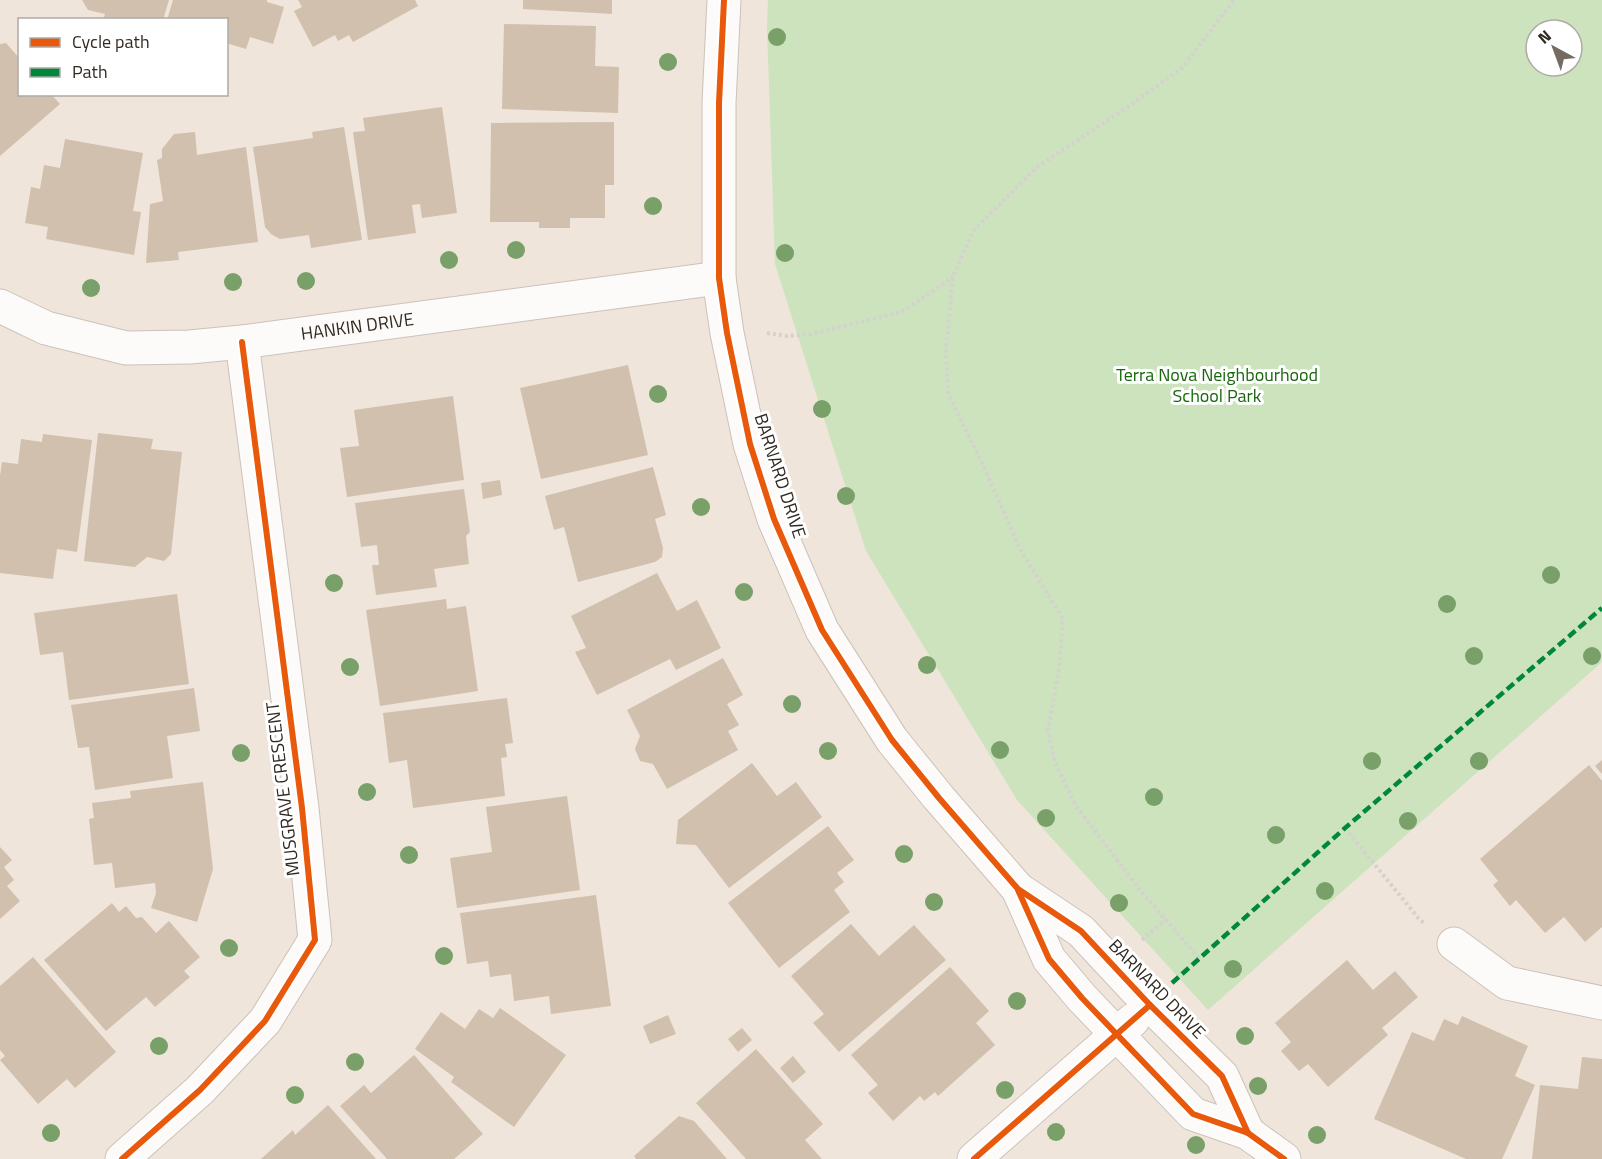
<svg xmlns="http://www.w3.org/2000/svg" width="1602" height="1159" font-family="'Titillium Web',sans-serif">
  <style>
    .green { fill: #cce3be; fill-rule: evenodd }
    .building { fill: #d1c0ad }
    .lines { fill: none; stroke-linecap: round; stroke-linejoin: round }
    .minor-casing { stroke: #cbc2ba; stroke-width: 35 }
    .path { stroke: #d5d1ce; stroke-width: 4; stroke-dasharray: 3 3; stroke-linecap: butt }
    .minor { stroke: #fdfbf9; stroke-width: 33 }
    .quiet { stroke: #00873e; stroke-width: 4.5; stroke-dasharray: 9 4.5; stroke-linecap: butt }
    .cycleway-casing { stroke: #fff; stroke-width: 10 }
    .cycleway { stroke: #e8590c; stroke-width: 6 }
    .tree { fill: #79a068 }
    .labels { text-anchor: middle; stroke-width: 6; stroke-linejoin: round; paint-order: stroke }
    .street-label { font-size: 18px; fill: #312a22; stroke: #fff }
    .park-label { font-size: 18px; fill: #17670b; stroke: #fff }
  </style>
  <rect width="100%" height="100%" fill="#f0e5da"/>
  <path class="green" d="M768 0H1602V662L1208 1010 1017 800 866 551 775 264 767 27ZM1536 30H1572V66H1536Z"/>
  <g class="building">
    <path d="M82 0H169L163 20H103L105 14 88 10Z"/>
    <path d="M173 0H267V2L284 7 273 44 250 37 246 49 226 43V20H167Z"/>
    <path d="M298 0H415L418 6 353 42 349 35 338 41 335 35 313 47 294 11 302 7Z"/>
    <path d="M523 0H612V14L523 9Z"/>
    <path d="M504 24 596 26 595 66 619 67 618 113 502 109Z"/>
    <path d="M6 43 20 59V94H51L60 104 0 156V44Z"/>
    <path d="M442 107 457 213 422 218 420 204 412 205 416 233 368 240 353 132 365 131 363 118Z"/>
    <path d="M614 122V185H605V218H570V228H539V222H490L491 123Z"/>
    <path d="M344 127 362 240 311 248 309 235 280 239 271 234 265 227 253 147 313 138 312 132Z"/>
    <path d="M195 132 197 155 246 147 258 242 178 252 179 260 146 263 150 204 163 201 157 160 162 158V149L174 134Z"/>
    <path d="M65 139 143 153 133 211 141 212 134 255 46 239 48 227 25 223 31 187 40 189 44 165 60 168Z"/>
    <path d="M628 365 648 455 541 479 520 388Z"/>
    <path d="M453 396 464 480 347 497 340 448 359 446 354 410Z"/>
    <path d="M98 433 153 439 151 449 182 452 171 554 164 561 147 557 135 567 84 561Z"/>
    <path d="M43 434 92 440 77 552 57 549 53 579 0 573V476L2 462 18 464 21 439 42 442Z"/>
    <path d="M653 467 666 515 655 519 663 548 662 557 655 562 578 582 564 527 554 530 545 496Z"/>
    <path d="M500 480 502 495 483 499 481 483Z"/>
    <path d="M464 489 470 532 466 536 469 564 434 569 437 587 376 595 372 565H379L377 545 361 547 355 503Z"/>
    <path d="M657 573 677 611 697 600 721 648 676 670 670 659 597 695 575 652 586 648 571 616Z"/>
    <path d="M177 594 189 684 69 700 63 652 40 655 34 613Z"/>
    <path d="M446 599 447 609 466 606 478 691 380 706 366 610Z"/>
    <path d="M723 658 743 695 727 704 739 725 728 731 738 750 667 789 653 764 640 761 635 749 640 736 627 710Z"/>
    <path d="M194 688 200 731 167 736 173 778 95 790 89 747 78 748 71 705Z"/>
    <path d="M507 698 513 743 505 744 507 757 501 758 505 796 413 808 407 760 389 763 383 713Z"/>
    <path d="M1602 760V774L1595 766Z"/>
    <path d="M752 763 777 796 796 782 822 817 729 888 696 845 676 844 678 820Z"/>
    <path d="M1589 765 1602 781V927L1585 942 1564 917 1545 933 1516 900 1510 906 1493 885 1498 881 1480 859Z"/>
    <path d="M203 782 213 869 197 922 151 908 156 893 155 883 115 888 112 863 94 865 89 819 94 818 92 803 131 798 130 791Z"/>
    <path d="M567 796 580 890 457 908 450 858 492 852 486 807Z"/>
    <path d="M828 826 854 860 837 873 844 882 834 890 850 912 779 968 728 903Z"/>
    <path d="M0 847 12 860 4 867 14 880 7 886 20 901 0 919Z"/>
    <path d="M596 895 611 1006 551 1014 549 996 514 1001 511 974 490 977 488 961 467 964 460 913Z"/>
    <path d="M112 903 119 912 126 906 136 918 142 917 156 933 169 921 200 957 184 971 190 977 155 1007 146 997 106 1031 44 960Z"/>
    <path d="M851 924 879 956 914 925 946 960 839 1052 813 1023 824 1014 791 976Z"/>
    <path d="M33 957 116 1052 75 1088 67 1079 38 1104 0 1060 5 1056 0 1050V986Z"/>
    <path d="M1347 960 1373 990 1395 971 1418 997 1382 1028 1388 1035 1328 1087 1308 1064 1299 1071 1281 1051 1291 1042 1275 1023Z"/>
    <path d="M950 967 989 1011 976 1023 995 1045 938 1096 935 1092 924 1101 920 1096 893 1121 868 1093 878 1085 851 1055Z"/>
    <path d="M500 1008 566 1055 514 1127 451 1082 454 1077 415 1049 441 1012 465 1029 479 1009 493 1018Z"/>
    <path d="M668 1015 676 1034 650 1044 643 1026Z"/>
    <path d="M1462 1016 1528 1046 1515 1076 1535 1085 1502 1159H1466L1374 1119 1412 1032 1434 1041 1444 1019 1458 1025Z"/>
    <path d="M742 1028 752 1040 738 1052 728 1039Z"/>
    <path d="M756 1049 823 1124 805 1140 822 1159H746L696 1103Z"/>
    <path d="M414 1055 483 1134 454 1159H387L340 1106 364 1085 371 1093Z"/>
    <path d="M793 1056 806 1072 793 1083 780 1068Z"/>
    <path d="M1582 1057 1602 1059V1159H1532L1540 1085 1578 1089Z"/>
    <path d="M328 1105 376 1159H261L293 1130 295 1135Z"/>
    <path d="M679 1116 694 1121 727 1159H636L634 1156Z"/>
  </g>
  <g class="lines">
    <defs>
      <g id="minor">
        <path d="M724 0 719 103V278L727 333 750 444 774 519 822 630 892 740 939 798 1018 889 1081 931 1150 1005 1222 1076 1248 1133"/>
        <path id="s1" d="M0 306 46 328 126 348 190 347 242 342 719 278"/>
        <path d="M1018 889 1049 959 1082 998 1193 1114 1248 1133 1284 1159"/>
        <path d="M1454 944 1507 983 1602 1003"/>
        <path d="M122 1159 200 1090 265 1021 315 940 302 808 242 342"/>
        <path d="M974 1159 1133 1020"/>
      </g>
    </defs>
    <use href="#minor" class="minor-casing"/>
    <g class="path">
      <path d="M767 333 787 336 811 334 902 312 953 277"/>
      <path d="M1345 828 1419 919 1424 923"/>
      <path d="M1142 940 1166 919"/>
      <path d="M1199 958 1140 890 1076 806 1055 762 1048 730 1059 669 1063 619 1021 551 983 465 948 393 946 350 953 276 973 231 1037 167 1125 109 1182 68 1234 0"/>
    </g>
    <use href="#minor" class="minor"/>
    <path class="quiet" d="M1172 983 1345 828 1602 608"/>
    <defs>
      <g id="cycleway">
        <path d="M724 0 719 103V278L727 333 750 444 774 519 822 630 892 740 939 798 1018 889 1081 931 1150 1005 1222 1076 1248 1133"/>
        <path d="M1018 890 1049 959 1082 998 1193 1114 1248 1133 1284 1159"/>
        <path d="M122 1159 200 1090 265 1021 315 940 302 808 242 342"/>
        <path d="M974 1159 1150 1005"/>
      </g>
    </defs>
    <use href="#cycleway" class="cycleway-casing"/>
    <use href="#cycleway" class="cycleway"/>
  </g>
  <g class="tree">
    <circle cx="777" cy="37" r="9"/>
    <circle cx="668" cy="62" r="9"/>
    <circle cx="653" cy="206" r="9"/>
    <circle cx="516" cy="250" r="9"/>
    <circle cx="785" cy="253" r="9"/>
    <circle cx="449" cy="260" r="9"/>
    <circle cx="306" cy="281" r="9"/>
    <circle cx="233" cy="282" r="9"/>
    <circle cx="91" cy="288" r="9"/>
    <circle cx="658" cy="394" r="9"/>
    <circle cx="822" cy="409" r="9"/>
    <circle cx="846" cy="496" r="9"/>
    <circle cx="701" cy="507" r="9"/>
    <circle cx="1551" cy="575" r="9"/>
    <circle cx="334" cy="583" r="9"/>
    <circle cx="744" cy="592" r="9"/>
    <circle cx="1447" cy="604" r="9"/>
    <circle cx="1474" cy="656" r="9"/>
    <circle cx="1592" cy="656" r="9"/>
    <circle cx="927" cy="665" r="9"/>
    <circle cx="350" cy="667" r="9"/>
    <circle cx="792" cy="704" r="9"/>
    <circle cx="1000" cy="750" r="9"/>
    <circle cx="828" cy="751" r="9"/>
    <circle cx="241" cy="753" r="9"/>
    <circle cx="1372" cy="761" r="9"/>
    <circle cx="1479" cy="761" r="9"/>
    <circle cx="367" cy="792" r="9"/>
    <circle cx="1154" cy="797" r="9"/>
    <circle cx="1046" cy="818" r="9"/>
    <circle cx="1408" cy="821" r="9"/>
    <circle cx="1276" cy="835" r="9"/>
    <circle cx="904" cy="854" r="9"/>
    <circle cx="409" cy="855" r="9"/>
    <circle cx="1325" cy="891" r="9"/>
    <circle cx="934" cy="902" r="9"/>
    <circle cx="1119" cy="903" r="9"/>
    <circle cx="229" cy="948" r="9"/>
    <circle cx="444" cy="956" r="9"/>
    <circle cx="1233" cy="969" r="9"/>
    <circle cx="1017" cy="1001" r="9"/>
    <circle cx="1245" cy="1036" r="9"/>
    <circle cx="159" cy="1046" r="9"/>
    <circle cx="355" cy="1062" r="9"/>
    <circle cx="1258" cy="1086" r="9"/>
    <circle cx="1005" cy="1090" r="9"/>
    <circle cx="295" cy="1095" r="9"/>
    <circle cx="1056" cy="1132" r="9"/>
    <circle cx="51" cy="1133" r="9"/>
    <circle cx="1317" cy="1135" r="9"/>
    <circle cx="1196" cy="1145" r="9"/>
  </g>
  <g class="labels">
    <g class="street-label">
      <text dy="6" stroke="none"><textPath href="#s1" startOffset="366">HANKIN DRIVE</textPath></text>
      <text transform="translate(780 476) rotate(72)" y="6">BARNARD DRIVE</text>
      <text transform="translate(283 789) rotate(-97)" y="6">MUSGRAVE CRESCENT</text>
      <text transform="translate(1157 989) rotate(46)" y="6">BARNARD DRIVE</text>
    </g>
    <g class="park-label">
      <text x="1217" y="381">Terra Nova Neighbourhood<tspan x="1217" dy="21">School Park</tspan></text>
    </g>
  </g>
  <rect x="18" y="18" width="210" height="78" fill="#ffffff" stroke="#adaaa7" stroke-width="1.5"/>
  <rect x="30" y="38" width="30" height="9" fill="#e8590c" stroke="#adaaa7" stroke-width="1.5"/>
  <text x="72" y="48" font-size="18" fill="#312a22">Cycle path</text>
  <rect x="30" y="68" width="30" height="9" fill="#00873e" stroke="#adaaa7" stroke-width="1.5"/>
  <text x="72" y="78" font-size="18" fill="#312a22">Path</text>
  <g transform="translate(1554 48) rotate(319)"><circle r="28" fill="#ffffff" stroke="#adaaa7" stroke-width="1.5"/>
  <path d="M0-4.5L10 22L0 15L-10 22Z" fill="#746b62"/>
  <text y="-9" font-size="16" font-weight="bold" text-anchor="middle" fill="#312a22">N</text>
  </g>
</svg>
